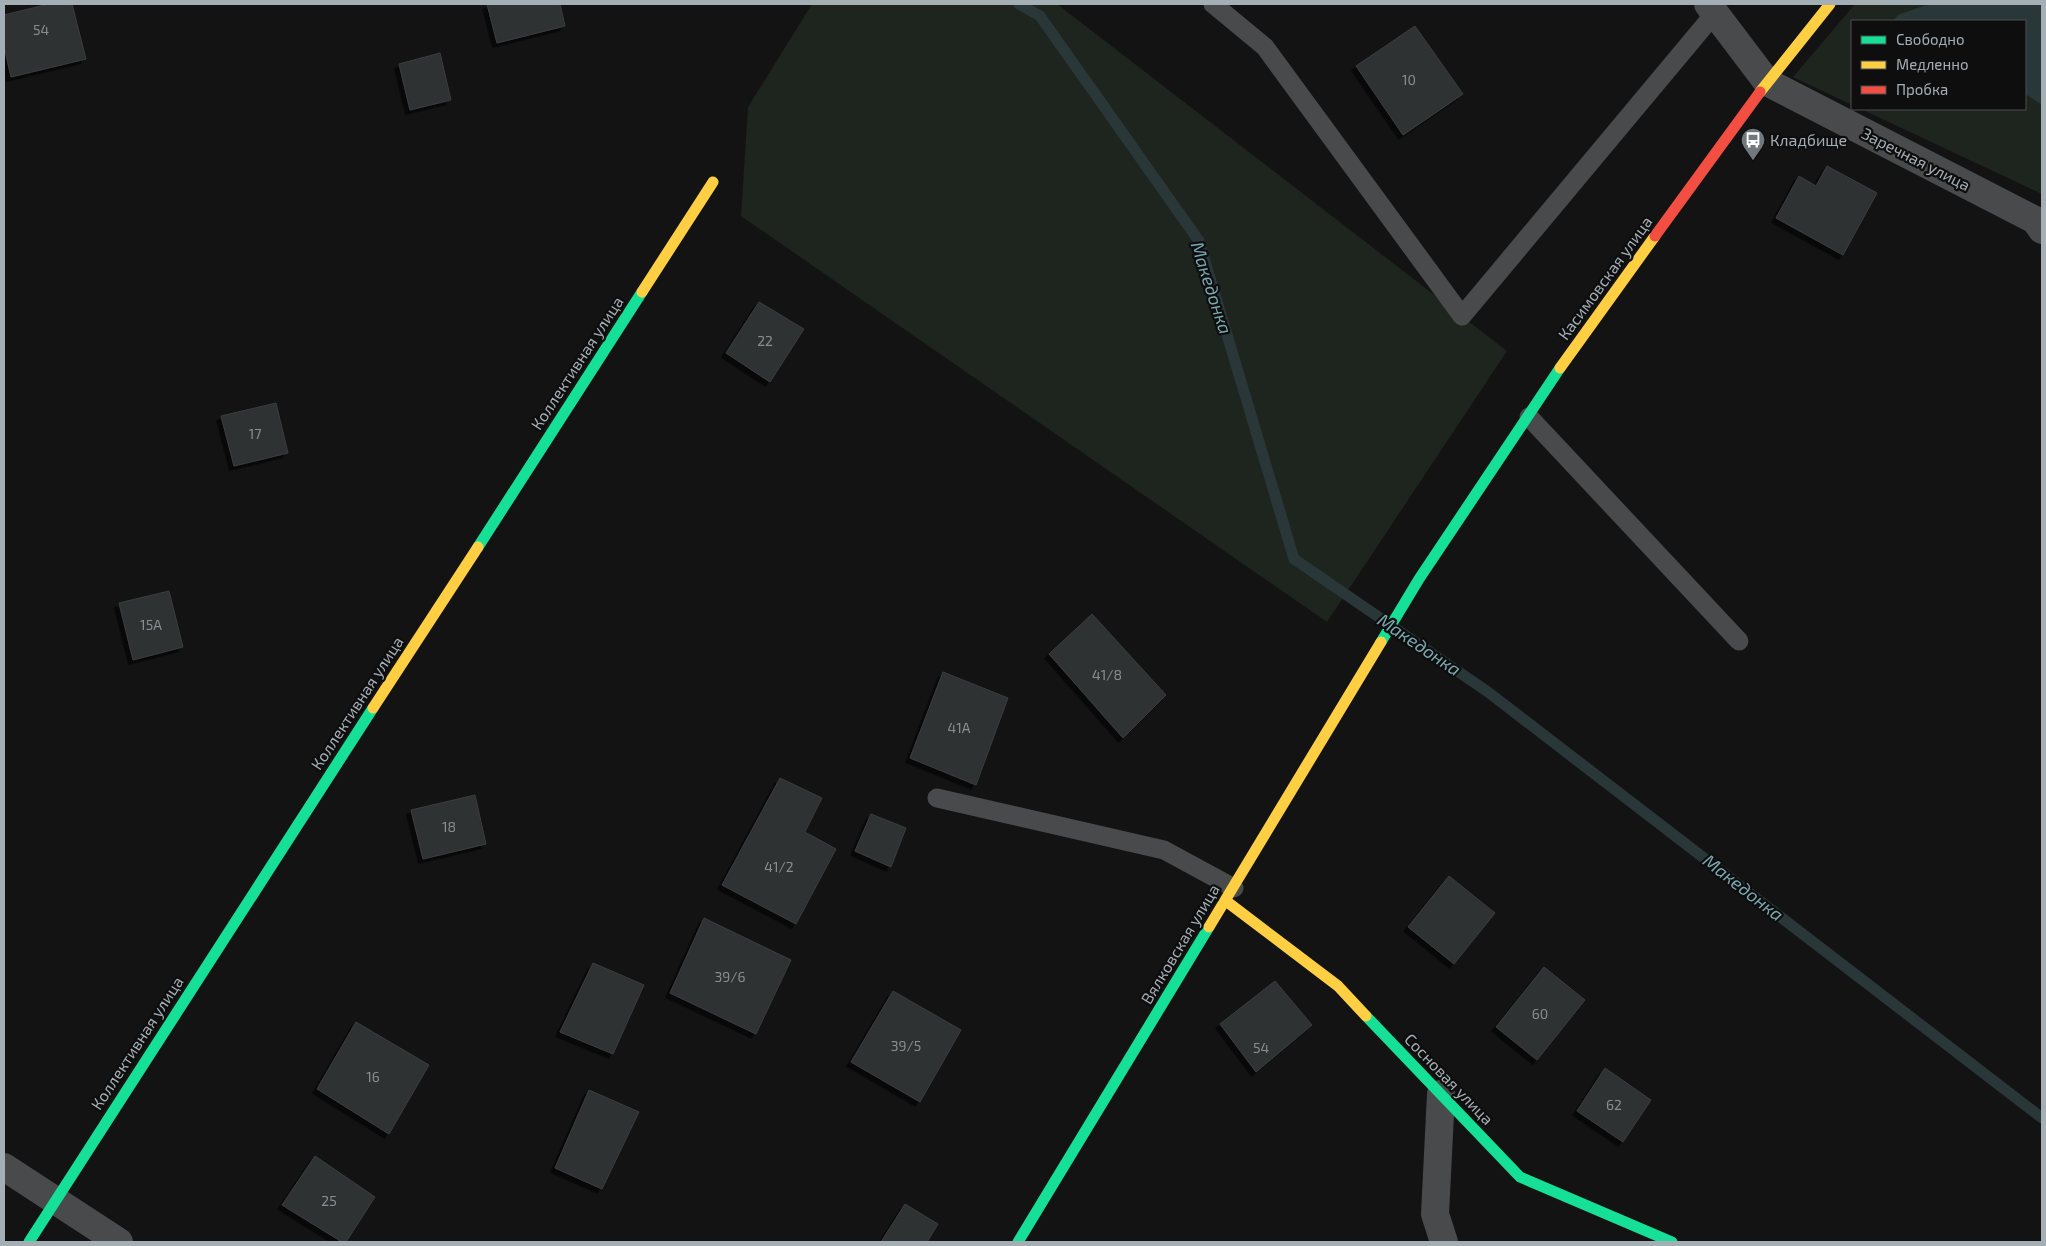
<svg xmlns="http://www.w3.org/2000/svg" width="2046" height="1246" font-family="'Exo 2',sans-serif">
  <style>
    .green { fill: #1e241e }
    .water { fill: #2a3739 }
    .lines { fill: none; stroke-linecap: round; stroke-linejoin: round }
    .stream { stroke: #2a3739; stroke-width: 11 }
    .building { fill: #2f3032; stroke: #3c3e40; filter: url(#shadow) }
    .lane { stroke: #484a4c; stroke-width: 19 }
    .street { stroke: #484a4c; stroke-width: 28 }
    .fast { stroke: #16e098; stroke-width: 11 }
    .slow { stroke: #ffcf43; stroke-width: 11 }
    .jam { stroke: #f24e42; stroke-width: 11 }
    .labels { text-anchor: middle; stroke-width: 4.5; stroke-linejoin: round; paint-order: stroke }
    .number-label { font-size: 14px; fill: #878e94 }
    .poi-label { font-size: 16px; fill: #a4aeb5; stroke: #0e0e0f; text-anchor: start }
    .street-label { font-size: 16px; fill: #a4aeb5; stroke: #0e0e0f }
    .water-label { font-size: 18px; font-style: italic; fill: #7ba8b0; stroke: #0e0e0f }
  </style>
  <defs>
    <filter id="shadow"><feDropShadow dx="-4.5" dy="4.5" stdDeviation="0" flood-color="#0009"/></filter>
  </defs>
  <rect width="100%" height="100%" fill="#131314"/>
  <g class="green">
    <path d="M812 4H1057L1507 351 1327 622 741 216 748 107Z"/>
    <path d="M1855 4H2042V194L1861 109H2025V21H1852V105L1793 77Z"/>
  </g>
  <path class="water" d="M1929 4H2042V105L2025 94V21H1893L1898 15Z"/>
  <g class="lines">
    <path class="stream" d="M1019 4 1040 16 1199 241 1294 559 1488 692 2042 1118"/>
  </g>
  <g class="building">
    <path d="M49 4H72L86 59 11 77 4 46V15Z"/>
    <path d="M487 4H560L565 26 497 43Z"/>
    <path d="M1415 26 1463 94 1403 135 1356 66Z"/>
    <path d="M440 53 451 100 410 110 399 64Z"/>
    <path d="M1827 166 1877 193 1843 255 1776 218 1799 176 1816 186Z"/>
    <path d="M759 302 804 329 770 382 726 353Z"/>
    <path d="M276 403 288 453 234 466 221 416Z"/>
    <path d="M169 591 183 647 133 660 119 603Z"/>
    <path d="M1092 614 1166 695 1123 738 1049 654Z"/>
    <path d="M943 672 1008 698 976 785 910 758Z"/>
    <path d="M780 778 822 798 805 832 836 849 796 924 722 885Z"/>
    <path d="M475 795 486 844 423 859 411 810Z"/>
    <path d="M871 814 906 828 891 867 855 851Z"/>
    <path d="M1449 876 1495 913 1454 964 1408 927Z"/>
    <path d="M704 918 791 960 756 1034 670 993Z"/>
    <path d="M593 963 644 985 613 1054 560 1032Z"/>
    <path d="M1544 967 1585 1000 1537 1060 1496 1027Z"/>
    <path d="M1275 981 1312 1025 1256 1072 1220 1024Z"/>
    <path d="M893 991 961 1030 920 1102 851 1062Z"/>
    <path d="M356 1022 429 1065 389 1134 317 1089Z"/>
    <path d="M1605 1068 1651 1100 1623 1142 1577 1111Z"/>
    <path d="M589 1090 639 1112 602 1189 555 1168Z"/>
    <path d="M315 1156 375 1197 346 1242H342L282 1205Z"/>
    <path d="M905 1204 938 1224 927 1242H881Z"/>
  </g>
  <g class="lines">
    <g class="lane">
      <path d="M1213 4 1265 47 1462 316 1715 13"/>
      <path d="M1529 417 1739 641"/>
      <path d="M937 798 1164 850 1234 888"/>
    </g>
    <g class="street">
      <path d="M1708 4 1767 82 2035 220 2042 230"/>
      <path d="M1441 1094 1435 1214 1444 1242"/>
      <path d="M4 1167 119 1242"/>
    </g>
    <g class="fast">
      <path d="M478 547 642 292"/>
      <path d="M1381 642 1419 579 1560 368"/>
      <path d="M1366 1016 1520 1177 1672 1242"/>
      <path d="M29 1242 373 708"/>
      <path d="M1018 1242 1209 927"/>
    </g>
    <g class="slow">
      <path d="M1760 92 1830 4"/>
      <path d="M642 292 713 182"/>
      <path d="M1560 368 1655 236"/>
      <path d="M373 708 478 547"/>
      <path d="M1226 901 1338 986 1366 1016"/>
      <path d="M1209 927 1381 642"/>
    </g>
    <path class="jam" d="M1655 236 1760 92"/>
  </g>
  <defs>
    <symbol id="bus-pin" viewBox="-11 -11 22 30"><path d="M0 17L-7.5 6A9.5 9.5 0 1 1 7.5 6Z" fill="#71787d" stroke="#0e0e0f"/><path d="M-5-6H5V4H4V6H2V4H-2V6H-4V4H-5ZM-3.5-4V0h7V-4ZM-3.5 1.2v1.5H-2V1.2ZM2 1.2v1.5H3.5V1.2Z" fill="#fff"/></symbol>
  </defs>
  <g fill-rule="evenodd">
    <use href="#bus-pin" x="1739" y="126" width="28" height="38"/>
  </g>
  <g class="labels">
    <g class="number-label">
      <text x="41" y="35">54</text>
      <text x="1409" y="85">10</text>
      <text x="765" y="346">22</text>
      <text x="255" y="439">17</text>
      <text x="151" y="630">15А</text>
      <text x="1107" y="680">41/8</text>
      <text x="959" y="733">41А</text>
      <text x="449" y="832">18</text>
      <text x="779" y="872">41/2</text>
      <text x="730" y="982">39/6</text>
      <text x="1540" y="1019">60</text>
      <text x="906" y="1051">39/5</text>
      <text x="1261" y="1053">54</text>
      <text x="373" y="1082">16</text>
      <text x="1614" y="1110">62</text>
      <text x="329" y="1206">25</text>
    </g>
    <g class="poi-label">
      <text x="1770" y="146">Кладбище</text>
    </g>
    <g class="street-label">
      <text transform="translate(1916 159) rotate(27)" y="6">Заречная улица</text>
      <text transform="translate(1605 278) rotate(-54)" y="6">Касимовская улица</text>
      <text transform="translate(577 363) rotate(-57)" y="6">Коллективная улица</text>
      <text transform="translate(357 703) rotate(-57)" y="6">Коллективная улица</text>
      <text transform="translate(1180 944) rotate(-59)" y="6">Вялковская улица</text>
      <text transform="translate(137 1043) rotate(-57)" y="6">Коллективная улица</text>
      <text transform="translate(1449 1079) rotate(46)" y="6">Сосновая улица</text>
    </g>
    <g class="water-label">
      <text transform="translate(1211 288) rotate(72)" y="6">Македонка</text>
      <text transform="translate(1419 645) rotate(34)" y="6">Македонка</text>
      <text transform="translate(1743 888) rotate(38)" y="6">Македонка</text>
    </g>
  </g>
  <rect width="2046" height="1246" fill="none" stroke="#a4aeb5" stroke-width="10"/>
  <rect x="1851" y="20" width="175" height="90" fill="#0e0e0f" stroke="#4a4e51"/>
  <rect x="1861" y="36" width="25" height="8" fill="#16e098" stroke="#4a4e51"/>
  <text x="1896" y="45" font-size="15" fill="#a4aeb5">Свободно</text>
  <rect x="1861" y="61" width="25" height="8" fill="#ffcf43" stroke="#4a4e51"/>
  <text x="1896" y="70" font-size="15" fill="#a4aeb5">Медленно</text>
  <rect x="1861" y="86" width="25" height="8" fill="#f24e42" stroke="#4a4e51"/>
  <text x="1896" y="95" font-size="15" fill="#a4aeb5">Пробка</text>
</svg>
